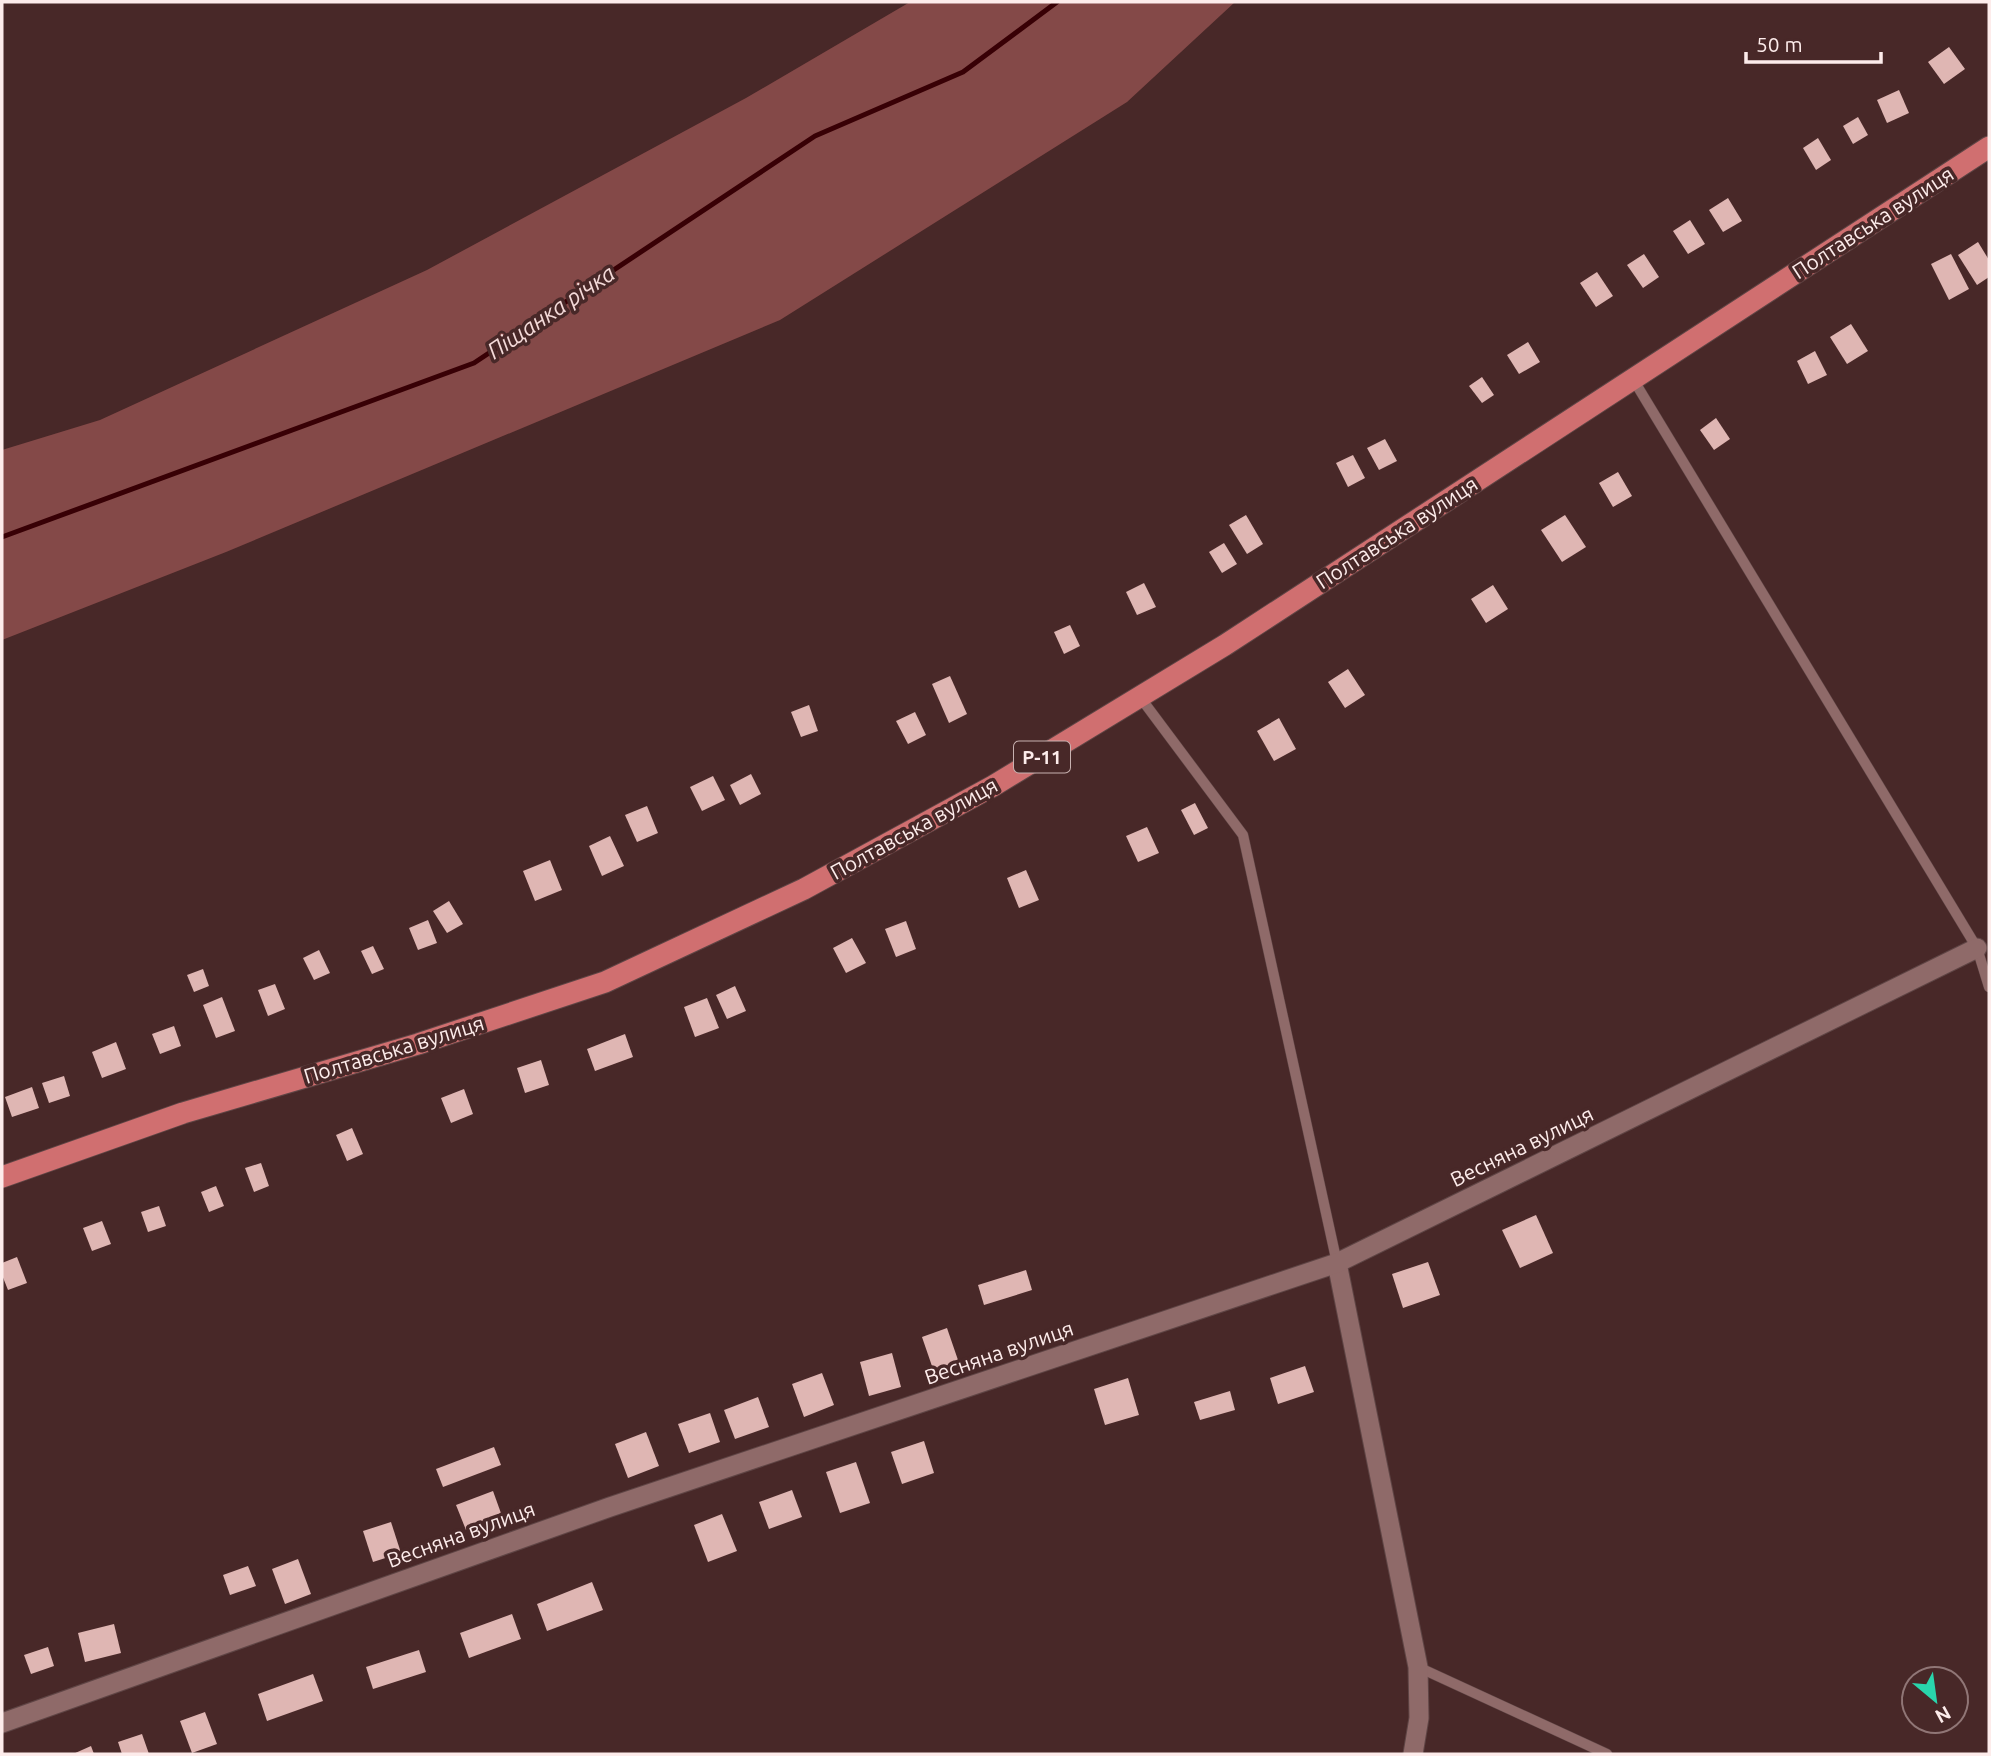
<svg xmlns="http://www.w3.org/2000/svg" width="1991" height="1756" font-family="Ubuntu,sans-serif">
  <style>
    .green { fill: #844948 }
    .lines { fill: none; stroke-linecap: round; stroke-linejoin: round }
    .stream { stroke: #380005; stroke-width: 5 }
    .building { fill: #dfb6b3 }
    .lane-casing { stroke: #5f4545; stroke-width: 11 }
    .street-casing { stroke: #5f4545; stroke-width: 21 }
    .primary-casing { stroke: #5f4545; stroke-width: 23 }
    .lane { stroke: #8f6a69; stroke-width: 10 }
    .street { stroke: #8f6a69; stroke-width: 19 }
    .primary { stroke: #d06f70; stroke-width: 21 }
    .labels { text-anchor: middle; stroke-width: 7; stroke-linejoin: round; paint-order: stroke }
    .shield { fill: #482828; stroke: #c7b1b0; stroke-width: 2 }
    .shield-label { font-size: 19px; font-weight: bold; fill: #fdeceb }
    .street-label { font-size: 21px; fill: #fdeceb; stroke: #482828 }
    .water-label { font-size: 23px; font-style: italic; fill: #f4dad9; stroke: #482828 }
  </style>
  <rect width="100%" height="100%" fill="#482828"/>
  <path class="green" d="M910 2H1235L1127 102 780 320 226 552 2 640V450L100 420 427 270 746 98Z"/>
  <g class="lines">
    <path class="stream" d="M2 537 474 363 815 136 963 72 1057 2"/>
  </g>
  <g class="building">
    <path d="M1949 47 1965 69 1944 84 1928 62Z"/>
    <path d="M1899 90 1909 113 1887 123 1877 100Z"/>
    <path d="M1858 117 1868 135 1853 144 1843 126Z"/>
    <path d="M1818 138 1831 160 1816 170 1803 148Z"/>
    <path d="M1728 198 1742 221 1723 232 1709 210Z"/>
    <path d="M1690 220 1705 244 1688 254 1673 231Z"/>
    <path d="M1978 242 1989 260V277L1977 285 1958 255Z"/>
    <path d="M1644 254 1659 277 1643 288 1627 265Z"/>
    <path d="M1951 254 1969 289 1949 300 1931 264Z"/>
    <path d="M1597 272 1613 296 1596 307 1580 283Z"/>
    <path d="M1851 324 1868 351 1847 364 1830 337Z"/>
    <path d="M1528 342 1540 362 1519 374 1507 355Z"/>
    <path d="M1815 351 1827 375 1808 384 1797 361Z"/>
    <path d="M1482 377 1494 395 1482 403 1469 386Z"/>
    <path d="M1716 418 1730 439 1714 450 1700 430Z"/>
    <path d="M1385 439 1397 461 1379 470 1367 448Z"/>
    <path d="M1353 455 1365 478 1348 487 1336 463Z"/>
    <path d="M1618 472 1632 496 1613 507 1599 483Z"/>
    <path d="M1246 515 1263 544 1247 554 1229 525Z"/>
    <path d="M1565 515 1586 547 1562 562 1541 530Z"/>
    <path d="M1224 543 1237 564 1222 573 1209 552Z"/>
    <path d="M1144 583 1156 607 1137 615 1126 592Z"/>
    <path d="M1493 585 1508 609 1486 623 1471 599Z"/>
    <path d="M1070 625 1080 646 1064 654 1054 632Z"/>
    <path d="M1348 669 1365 695 1345 708 1328 682Z"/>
    <path d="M950 676 967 714 949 723 932 684Z"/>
    <path d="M809 705 818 731 801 737 791 712Z"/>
    <path d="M915 712 926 735 908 744 896 721Z"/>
    <path d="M1279 718 1296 749 1274 761 1257 731Z"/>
    <path d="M751 774 761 794 740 805 730 785Z"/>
    <path d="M713 776 725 800 702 811 690 787Z"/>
    <path d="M1195 803 1208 828 1194 835 1181 810Z"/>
    <path d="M647 806 658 833 637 842 625 815Z"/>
    <path d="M1147 827 1159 853 1138 862 1126 836Z"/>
    <path d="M610 836 624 866 602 876 589 846Z"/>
    <path d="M550 860 562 890 535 901 523 871Z"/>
    <path d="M1026 870 1039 900 1019 908 1007 878Z"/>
    <path d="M449 901 463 924 447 933 433 911Z"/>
    <path d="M428 920 437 943 418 950 409 928Z"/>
    <path d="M906 921 916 949 896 957 885 929Z"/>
    <path d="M852 938 866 963 846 973 833 948Z"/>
    <path d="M373 946 384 969 372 974 361 951Z"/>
    <path d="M319 950 330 973 314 980 303 958Z"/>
    <path d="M203 969 209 986 194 992 187 975Z"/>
    <path d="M275 984 285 1009 268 1016 258 990Z"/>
    <path d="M735 986 746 1011 727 1019 716 995Z"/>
    <path d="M222 997 235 1031 216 1038 203 1005Z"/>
    <path d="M707 998 719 1028 695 1037 684 1007Z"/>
    <path d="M174 1026 181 1046 160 1054 152 1034Z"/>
    <path d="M625 1034 633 1057 595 1071 587 1049Z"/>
    <path d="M116 1042 126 1069 102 1078 92 1052Z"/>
    <path d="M541 1060 549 1085 525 1093 517 1068Z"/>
    <path d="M64 1076 70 1096 49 1103 42 1083Z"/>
    <path d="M32 1087 39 1108 12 1117 5 1097Z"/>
    <path d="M464 1089 473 1114 451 1123 441 1098Z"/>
    <path d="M352 1128 363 1154 347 1161 336 1135Z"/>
    <path d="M261 1163 269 1186 254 1192 245 1168Z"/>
    <path d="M216 1186 224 1206 209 1212 201 1192Z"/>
    <path d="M159 1206 166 1226 148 1232 141 1212Z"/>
    <path d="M1536 1215 1553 1253 1520 1268 1502 1230Z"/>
    <path d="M102 1221 111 1244 92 1251 83 1228Z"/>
    <path d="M17 1257 27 1283 8 1290 2 1275V1263Z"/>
    <path d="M1428 1262 1440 1295 1403 1308 1392 1274Z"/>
    <path d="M1026 1270 1032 1290 984 1305 978 1285Z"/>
    <path d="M947 1328 959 1363 934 1372 922 1337Z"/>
    <path d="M892 1353 901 1387 869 1396 860 1362Z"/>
    <path d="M1305 1366 1314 1392 1278 1404 1270 1378Z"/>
    <path d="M822 1373 834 1405 804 1417 792 1384Z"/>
    <path d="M1128 1378 1139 1415 1105 1425 1094 1389Z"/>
    <path d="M1230 1391 1235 1410 1200 1420 1194 1402Z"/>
    <path d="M758 1397 769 1427 735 1439 724 1410Z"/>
    <path d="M710 1413 720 1442 689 1453 678 1424Z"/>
    <path d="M646 1432 659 1466 628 1478 615 1444Z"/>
    <path d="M924 1441 934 1473 902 1484 891 1452Z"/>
    <path d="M494 1447 501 1465 443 1487 436 1469Z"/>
    <path d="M856 1462 870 1503 840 1513 826 1472Z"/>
    <path d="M792 1490 802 1517 769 1529 759 1502Z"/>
    <path d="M493 1491 502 1516 466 1530 456 1505Z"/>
    <path d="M722 1514 737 1551 708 1562 694 1525Z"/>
    <path d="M391 1522 401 1553 373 1562 363 1531Z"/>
    <path d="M298 1559 311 1594 285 1604 272 1569Z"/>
    <path d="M248 1566 256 1586 230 1595 223 1575Z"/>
    <path d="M592 1582 603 1610 547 1631 537 1604Z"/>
    <path d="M512 1614 521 1639 469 1658 460 1633Z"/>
    <path d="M114 1624 121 1653 85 1662 78 1633Z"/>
    <path d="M48 1647 54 1666 31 1674 24 1655Z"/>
    <path d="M419 1650 426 1672 373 1689 366 1667Z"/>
    <path d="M313 1674 323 1701 267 1721 258 1694Z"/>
    <path d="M205 1712 217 1744 192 1753 180 1721Z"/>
    <path d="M142 1734 149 1754H122L118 1742Z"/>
    <path d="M91 1746 94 1754H73Z"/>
  </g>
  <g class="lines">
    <defs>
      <g id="lane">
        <path d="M1633 379 1977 948 1989 987"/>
        <path d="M1140 697 1243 835 1337 1263"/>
        <path d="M1418 1667 1607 1754"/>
      </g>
      <g id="street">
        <path d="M1337 1263 1418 1667 1419 1718 1413 1754"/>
        <path d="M2 1723 610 1507 1337 1263 1977 948"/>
      </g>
      <path id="primary" d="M2 1177 183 1113 418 1044 605 982 804 889 993 786 1225 645 1989 147"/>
    </defs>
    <use href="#lane" class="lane-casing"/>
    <use href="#street" class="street-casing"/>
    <use href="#primary" class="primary-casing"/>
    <use href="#lane" class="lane"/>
    <use href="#street" class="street"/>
    <use href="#primary" class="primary"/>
  </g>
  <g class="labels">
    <rect class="shield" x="1014" y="741.5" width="56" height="31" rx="5"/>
    <g class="shield-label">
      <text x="1042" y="764">Р-11</text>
    </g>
    <g class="street-label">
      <text transform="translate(1873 223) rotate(-33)" y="7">Полтавська вулиця</text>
      <text transform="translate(1397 533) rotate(-33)" y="7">Полтавська вулиця</text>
      <text transform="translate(914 829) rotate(-29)" y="7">Полтавська вулиця</text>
      <text transform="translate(394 1050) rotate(-17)" y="7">Полтавська вулиця</text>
      <text transform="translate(1522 1147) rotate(-26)" y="7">Весняна вулиця</text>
      <text transform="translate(999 1353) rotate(-19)" y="7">Весняна вулиця</text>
      <text transform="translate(461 1535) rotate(-20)" y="7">Весняна вулиця</text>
    </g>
    <g class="water-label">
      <text transform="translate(551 312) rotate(-34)" y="8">Піщанка річка</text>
    </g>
  </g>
  <rect width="1991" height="1756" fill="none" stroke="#fdeceb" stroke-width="7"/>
  <g transform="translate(1935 1700) rotate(151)"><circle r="33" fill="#482828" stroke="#907676" stroke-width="2"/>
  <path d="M0-5L12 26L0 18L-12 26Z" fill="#29d5ac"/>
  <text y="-10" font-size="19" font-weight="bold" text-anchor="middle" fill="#fdeceb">N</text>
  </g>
  <path d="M1746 52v10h135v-10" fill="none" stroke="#fdeceb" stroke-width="3.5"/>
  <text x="1756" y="52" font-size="21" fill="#fdeceb" stroke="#482828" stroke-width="5" paint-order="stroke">50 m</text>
</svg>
